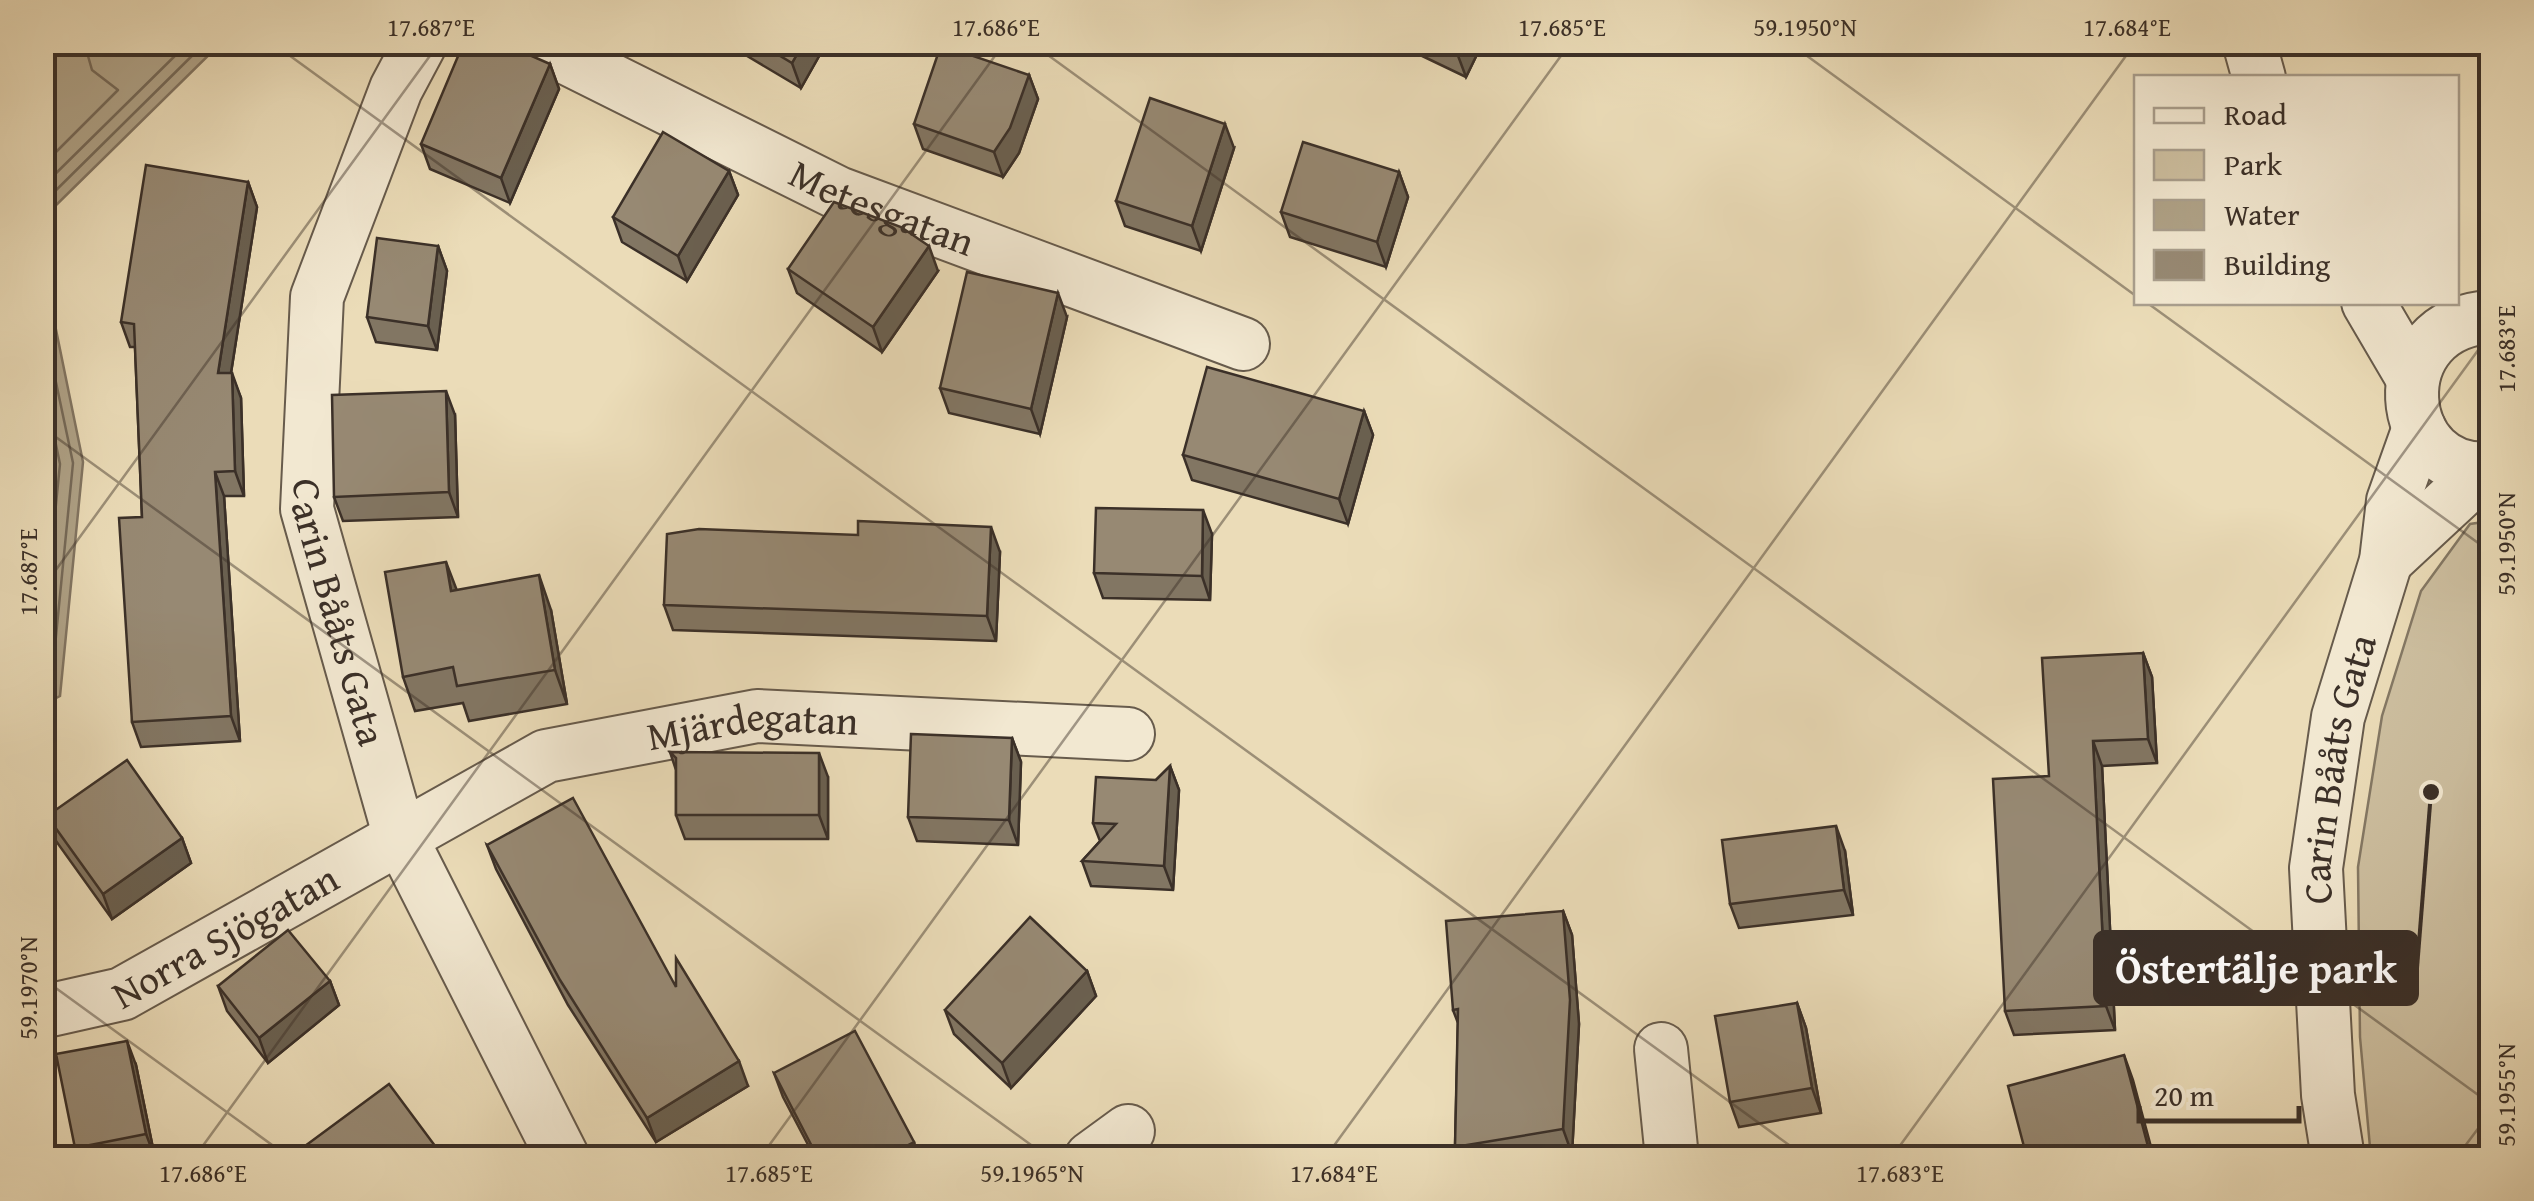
<svg xmlns="http://www.w3.org/2000/svg" width="2534" height="1201" font-family="'Gentium Book Plus',serif">
  <style>
    .green { fill: #cdbfa0; stroke: #847864; stroke-width: 2.5 }
    .water { fill: #afa287; stroke: #817461; stroke-width: 2.5 }
    .lines { fill: none; stroke-linecap: round; stroke-linejoin: round }
    .shore { stroke: #756958; stroke-width: 2.5 }
    .minor-casing { stroke: #675b4c; stroke-width: 56 }
    .minor { stroke: #f2e8d1; stroke-width: 52 }
    .wall { fill: #827663; stroke: #3b3028; stroke-width: 2.5 }
    .shaded-wall { fill: #6a6050; stroke: #3b3028; stroke-width: 2.5 }
    .building { fill: #978973; stroke: #3b3028; stroke-width: 2.5 }
    .ticks { fill: none; stroke: #3b3028; stroke-width: 2.5; stroke-opacity: 0.45 }
    .labels { text-anchor: middle; stroke-width: 10; stroke-linejoin: round; paint-order: stroke }
    .street-label { font-size: 40px; fill: #3b3028; stroke: #f2e8d1 }
    .leader { fill: none; stroke: #3b3028; stroke-width: 4 }
    .callout-dot { fill: #3b3028; stroke: #f2e8d1; stroke-width: 4 }
    .callout { fill: #3b3028; stroke: #3b3028; stroke-width: 4 }
    .callout-label { font-size: 42px; text-anchor: middle; font-weight: bold; fill: #fff }
    .neatline { fill: none; stroke: #3b3028; stroke-width: 4 }
    .ticks-label { font-size: 25px; text-anchor: middle; fill: #3b3028 }
  </style>
  <rect width="100%" height="100%" fill="#ebdcb8"/>
  <filter id="stains"><feTurbulence type="fractalNoise" baseFrequency=".002" numOctaves="4"/><feColorMatrix values="0 0 0 0 .2 0 0 0 0 .09 0 0 0 0 .02 0 0 0 .5 -.17"/></filter>
  <radialGradient id="worn" r=".72"><stop offset=".6" stop-color="#630" stop-opacity="0"/><stop offset="1" stop-color="#630" stop-opacity=".3"/></radialGradient>
  <path class="green" d="M2491 521V1158H2371L2360 1037 2358 867 2382 716 2421 591 2470 524Z"/>
  <g class="water">
    <path d="M43 42 113 43 124 48 130 43H221L43 218Z"/>
    <path d="M43 266 83 462 60 696 43 705Z"/>
  </g>
  <g class="lines">
    <g class="shore">
      <path d="M42 166 118 90 92 70 84 42"/>
      <path d="M42 187 189 42"/>
      <path d="M42 204 206 42"/>
      <path d="M42 316 73 463 51 687 42 693"/>
      <path d="M42 378 60 464 42 644"/>
    </g>
    <defs>
      <g id="minor">
        <path id="s1" d="M421 42 396 89 317 297 307 509 399 834 563 1158"/>
        <path id="s2" d="M535 42 838 193 1243 344"/>
        <path d="M2249 42 2259 78"/>
        <path d="M2368 302 2412 377"/>
        <path d="M2492 317C2378 322 2393 479 2492 468"/>
        <path d="M2386 561 2485 469"/>
        <path id="s3" d="M42 1012 122 994 546 756 757 716 1128 734"/>
        <path d="M1661 1049 1672 1158"/>
        <path d="M1091 1158 1128 1131"/>
        <path id="s4" d="M2338 1158 2328 1095 2316 868 2338 717 2386 561 2393 501 2419 428"/>
      </g>
    </defs>
    <use href="#minor" class="minor-casing"/>
    <use href="#minor" class="minor"/>
  </g>
  <g class="wall">
    <path d="M734 42H827L801 88 737 50Z"/>
    <path d="M1393 42H1483L1466 77Z"/>
    <path d="M550 64 559 89 510 203 430 169 421 144Z"/>
    <path d="M1029 75 1038 99 1019 153 1003 177 923 149 914 124Z"/>
    <path d="M1234 148 1201 251 1125 226 1116 201Z"/>
    <path d="M729 171 738 195 687 281 622 242 613 217Z"/>
    <path d="M1399 172 1408 197 1386 267 1290 237 1281 212Z"/>
    <path d="M248 182 257 207 231 373 241 398 244 496H224L240 741 141 747 132 722 142 517 135 347H130L121 322Z"/>
    <path d="M438 246 447 271 437 350 376 342 367 317Z"/>
    <path d="M788 269 938 271 882 352 797 293Z"/>
    <path d="M1067 317 1040 434 949 413 940 388Z"/>
    <path d="M1364 411 1373 435 1348 524 1192 480 1183 455Z"/>
    <path d="M455 415 458 517 343 521 334 497Z"/>
    <path d="M1212 534 1210 600 1103 598 1094 573Z"/>
    <path d="M1000 552 996 641 673 630 664 605Z"/>
    <path d="M456 590 551 610 567 704 469 721 463 703 415 711 403 677Z"/>
    <path d="M2143 653 2152 677 2157 763 2102 766 2115 1030 2014 1035 2005 1011 2049 776Z"/>
    <path d="M1012 738 1021 762 1018 845 917 841 908 817Z"/>
    <path d="M670 752 828 777V839H685L676 815V770Z"/>
    <path d="M1170 766 1179 790 1173 890 1091 886 1082 861 1100 841 1093 823 1156 780Z"/>
    <path d="M47 816 182 838 191 863 112 919 56 841Z"/>
    <path d="M487 845 676 987 748 1086 656 1142 568 1005 496 869Z"/>
    <path d="M1845 851 1853 915 1739 928 1730 904Z"/>
    <path d="M1563 911 1572 935 1579 1024 1572 1154 1546 1158H1459L1455 1147 1458 1023 1453 1010Z"/>
    <path d="M1087 971 1096 996 1011 1088 954 1034 945 1010Z"/>
    <path d="M330 981 339 1005 268 1063 227 1011 218 986Z"/>
    <path d="M1797 1003 1806 1028 1821 1113 1739 1127 1730 1102Z"/>
    <path d="M136 1065 155 1158H79L75 1148Z"/>
    <path d="M774 1073 914 1142 919 1158H815L783 1097Z"/>
  </g>
  <g class="shaded-wall">
    <path d="M804 42H827L801 88 792 63Z"/>
    <path d="M1462 42H1483L1466 77 1457 53Z"/>
    <path d="M550 64 559 89 510 203 501 178Z"/>
    <path d="M1029 75 1038 99 1019 153 1003 177 994 152Z"/>
    <path d="M1225 124 1234 148 1201 251 1192 226Z"/>
    <path d="M729 171 738 195 687 281 678 256Z"/>
    <path d="M1399 172 1408 197 1386 267 1377 242Z"/>
    <path d="M248 182 257 207 227 398 218 373Z"/>
    <path d="M438 246 447 271 437 350 428 326Z"/>
    <path d="M929 246 938 271 882 352 873 327Z"/>
    <path d="M1058 293 1067 317 1040 434 1031 409Z"/>
    <path d="M232 373 241 398 244 496 235 471Z"/>
    <path d="M446 391 455 415 458 517 449 492Z"/>
    <path d="M1364 411 1373 435 1348 524 1339 499Z"/>
    <path d="M215 472 224 496 240 741 231 716Z"/>
    <path d="M1203 510 1212 534 1210 600 1202 576Z"/>
    <path d="M991 527 1000 552 996 641 987 616Z"/>
    <path d="M446 562 459 596 451 591Z"/>
    <path d="M539 575 551 610 567 704 555 670Z"/>
    <path d="M2143 653 2152 677 2157 763 2148 739Z"/>
    <path d="M1012 738 1021 762 1018 845 1009 820Z"/>
    <path d="M2093 741 2102 766 2115 1030 2106 1006Z"/>
    <path d="M819 753 828 777V839L819 815Z"/>
    <path d="M1170 766 1179 790 1173 890 1164 866Z"/>
    <path d="M1836 826 1845 851 1853 915 1844 890Z"/>
    <path d="M182 838 191 863 112 919 103 894Z"/>
    <path d="M1563 911 1572 935 1579 1024 1572 1154 1563 1129Z"/>
    <path d="M1087 971 1096 996 1011 1088 1002 1063Z"/>
    <path d="M330 981 339 1005 268 1063 259 1038Z"/>
    <path d="M1797 1003 1806 1028 1821 1113 1812 1088Z"/>
    <path d="M127 1041 136 1065 155 1158 146 1134Z"/>
    <path d="M2124 1055 2133 1080 2154 1158H2151Z"/>
    <path d="M739 1061 748 1086 656 1142 647 1118Z"/>
  </g>
  <g class="building">
    <path d="M464 42H500L550 64 501 178 421 144Z"/>
    <path d="M757 42H804L792 63Z"/>
    <path d="M1436 42H1462L1457 53Z"/>
    <path d="M941 45 1029 75 1010 128 994 152 914 124Z"/>
    <path d="M1150 98 1225 124 1192 226 1116 201Z"/>
    <path d="M663 132 729 171 678 256 613 217Z"/>
    <path d="M1303 142 1399 172 1377 242 1281 212Z"/>
    <path d="M146 165 248 182 218 373H232L235 471 215 472 231 716 132 722 119 518 142 517 134 324 121 322Z"/>
    <path d="M834 202 901 227 929 246 873 327 788 269Z"/>
    <path d="M377 238 438 246 428 326 367 317Z"/>
    <path d="M967 272 1058 293 1031 409 940 388Z"/>
    <path d="M1207 367 1364 411 1339 499 1183 455Z"/>
    <path d="M446 391 449 492 334 497 332 395Z"/>
    <path d="M1096 508 1203 510 1202 576 1094 573Z"/>
    <path d="M858 521 991 527 987 616 664 605 667 534 699 529 858 535Z"/>
    <path d="M446 562 451 591 539 575 555 670 457 686 453 667 403 677 385 572Z"/>
    <path d="M2143 653 2148 739 2093 741 2106 1006 2005 1011 1993 779 2049 776 2042 658Z"/>
    <path d="M911 734 1012 738 1009 820 908 817Z"/>
    <path d="M670 752 819 753V815H676V758Z"/>
    <path d="M127 760 182 838 103 894 47 816Z"/>
    <path d="M1170 766 1164 866 1082 861 1116 824 1093 823 1096 777 1156 780Z"/>
    <path d="M573 798 676 987V958L739 1061 647 1118 560 980 487 845Z"/>
    <path d="M1836 826 1844 890 1730 904 1722 840Z"/>
    <path d="M1563 911 1570 1000 1563 1129 1455 1147 1458 1009 1453 1010 1446 921Z"/>
    <path d="M1030 917 1087 971 1002 1063 945 1010Z"/>
    <path d="M288 930 330 981 259 1038 218 986Z"/>
    <path d="M1797 1003 1812 1088 1730 1102 1715 1016Z"/>
    <path d="M855 1031 914 1142 883 1158H818L774 1073Z"/>
    <path d="M127 1041 146 1134 75 1148 56 1054Z"/>
    <path d="M2124 1055 2151 1158H2027L2008 1086Z"/>
    <path d="M389 1084 444 1158H314L305 1146Z"/>
  </g>
  <path class="ticks" d="M271 42 1807 1158M1030 42 2492 1105M1788 42 2136 296M2146 302 2492 553M42 427 1049 1158M42 589 440 42M42 978 290 1158M194 1158 1005 42M760 1158 1571 42M1325 1158 2136 42M1891 1158 2492 331M2456 1158 2492 1110"/>
  <g class="labels">
    <g class="street-label">
      <text dy="14" stroke="none"><textPath href="#s2" startOffset="385">Metesgatan</textPath></text>
      <text dy="14" stroke="none"><textPath href="#s1" startOffset="595">Carin Bååts Gata</textPath></text>
      <text dy="14" stroke="none"><textPath href="#s3" startOffset="778">Mjärdegatan</textPath></text>
      <text dy="14" stroke="none"><textPath href="#s4" startOffset="392">Carin Bååts Gata</textPath></text>
      <text dy="14" stroke="none"><textPath href="#s3" startOffset="200">Norra Sjögatan</textPath></text>
    </g>
  </g>
  <path class="leader" d="M2431 792L2417 968"/>
  <circle class="callout-dot" cx="2431" cy="792" r="10"/>
  <rect class="callout" x="2095" y="932" width="322" height="72" rx="10"/>
  <g class="callout-label">
    <text x="2256" y="983">Östertälje park</text>
  </g>
  <rect width="2534" height="1201" fill="none" stroke="#ebdcb8" stroke-width="110"/>
  <rect x="2134" y="75" width="325" height="230" fill="#f2e8d1" stroke="#a99e8d" stroke-width="2.5"/>
  <rect x="2154" y="108" width="50" height="15" fill="#f2e8d1" stroke="#a99e8d" stroke-width="2.5"/>
  <text x="2224" y="125" font-size="30" fill="#3b3028">Road</text>
  <rect x="2154" y="150" width="50" height="30" fill="#cdbfa0" stroke="#a99e8d" stroke-width="2.5"/>
  <text x="2224" y="175" font-size="30" fill="#3b3028">Park</text>
  <rect x="2154" y="200" width="50" height="30" fill="#afa287" stroke="#a99e8d" stroke-width="2.5"/>
  <text x="2224" y="225" font-size="30" fill="#3b3028">Water</text>
  <rect x="2154" y="250" width="50" height="30" fill="#978973" stroke="#a99e8d" stroke-width="2.5"/>
  <text x="2224" y="275" font-size="30" fill="#3b3028">Building</text>
  <path d="M2139 1106v15h160v-15" fill="none" stroke="#3b3028" stroke-width="5"/>
  <text x="2154" y="1106" font-size="30" fill="#3b3028" stroke="#f2e8d1" stroke-width="8" paint-order="stroke">20 m</text>
  <rect x="55" y="55" width="2424" height="1091" class="neatline"/>
  <g class="ticks-label">
    <text x="431" y="36">17.687°E</text>
    <text x="996" y="36">17.686°E</text>
    <text x="1562" y="36">17.685°E</text>
    <text x="1805" y="36">59.1950°N</text>
    <text x="2127" y="36">17.684°E</text>
    <text transform="translate(2506 349) rotate(-90)" y="9">17.683°E</text>
    <text transform="translate(2506 544) rotate(-90)" y="9">59.1950°N</text>
    <text transform="translate(28 572) rotate(-90)" y="9">17.687°E</text>
    <text transform="translate(28 988) rotate(-90)" y="9">59.1970°N</text>
    <text transform="translate(2506 1095) rotate(-90)" y="9">59.1955°N</text>
    <text x="203" y="1182">17.686°E</text>
    <text x="769" y="1182">17.685°E</text>
    <text x="1032" y="1182">59.1965°N</text>
    <text x="1334" y="1182">17.684°E</text>
    <text x="1900" y="1182">17.683°E</text>
  </g>
  <rect width="100%" height="100%" filter="url(#stains)"/>
  <rect width="100%" height="100%" fill="url(#worn)"/>
</svg>
